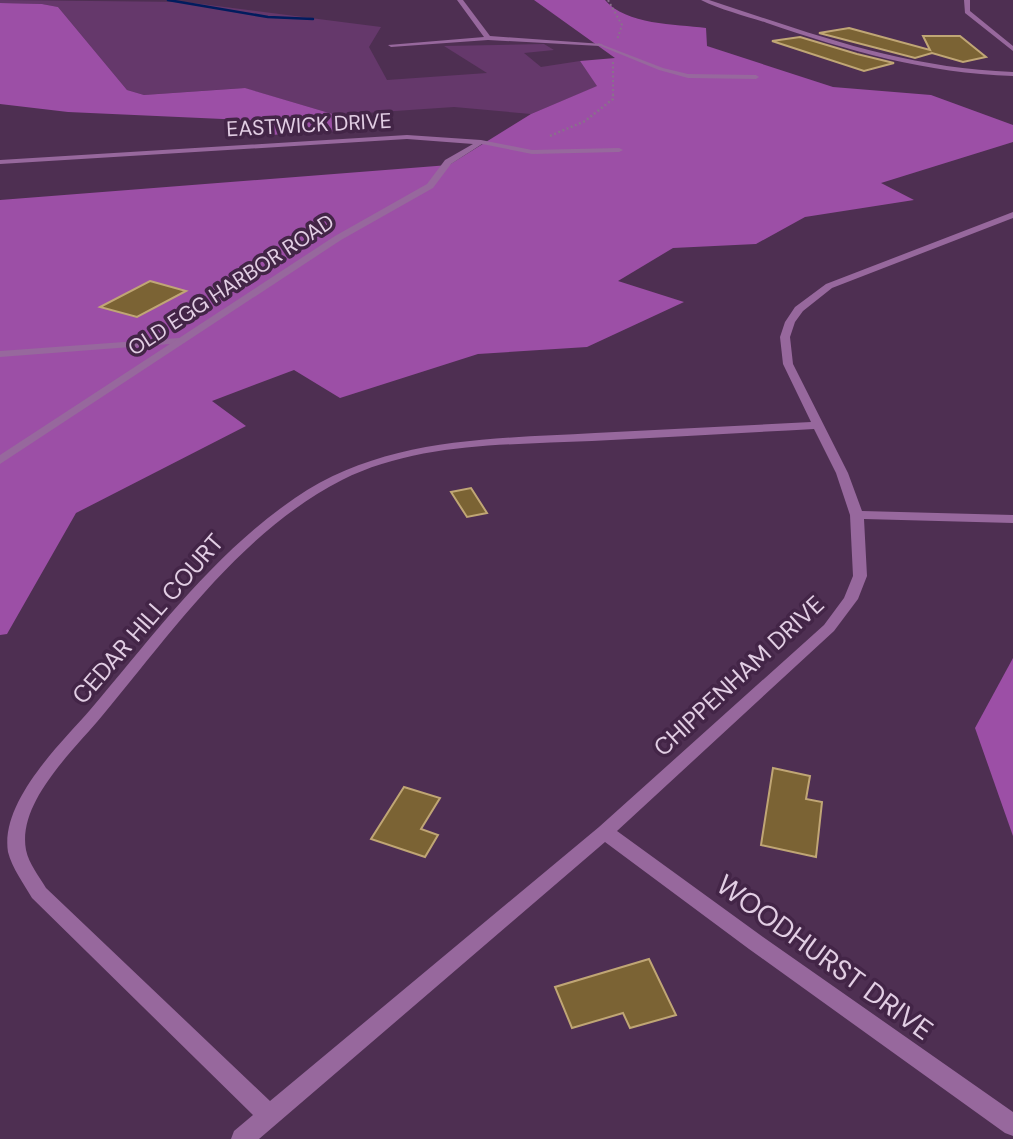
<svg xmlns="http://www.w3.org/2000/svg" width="1013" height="1139" font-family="'DM Sans',sans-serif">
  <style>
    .green { fill: #65386b }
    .forest { fill: #9c4fa6 }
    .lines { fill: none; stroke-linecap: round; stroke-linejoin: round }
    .stream { stroke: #011c5e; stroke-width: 2.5 }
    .building { fill: #7b6334; stroke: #c0a675; stroke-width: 2 }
    .path-far1 { stroke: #8a6f8d; stroke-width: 2; stroke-dasharray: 2 2.5; stroke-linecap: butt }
    .path { stroke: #8a6f8d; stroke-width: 2.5; stroke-dasharray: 2 2.5; stroke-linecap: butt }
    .service { fill: #97689d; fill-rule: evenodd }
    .minor { fill: #97689d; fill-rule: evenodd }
    .labels { text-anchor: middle; stroke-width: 7; stroke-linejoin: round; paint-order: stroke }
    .far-street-label { font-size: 21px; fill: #e2cee4; stroke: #432547 }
    .street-label { font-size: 24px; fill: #e2cee4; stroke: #432547 }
    .near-street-label { font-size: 28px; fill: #e2cee4; stroke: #432547 }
  </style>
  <rect width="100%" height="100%" fill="#4e2f52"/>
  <path class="green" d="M0 0 185 2 381 27 369 47 387 80 487 73 444 46 544 44 554 50 524 53 541 67 580 61 598 86 531 114 454 107 336 115 244 88 144 95 127 90 58 7 42 4 0 3Z"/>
  <g class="forest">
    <path d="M534 0H605C626 25 675 24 706 28L707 46 833 87 931 95 1013 125V142L881 183 914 200 805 217 756 244 673 248 618 281 684 302 587 347 478 354 340 398 294 370 212 401 246 426 76 513 7 634 0 635V200L449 165 531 114 597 86 580 61 615 58Z"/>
    <path d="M0 3 42 4 58 7 127 90 144 95 245 88 336 115 339 131 270 135 266 121 68 112 0 104Z"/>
    <path d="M1013 658V836L975 728Z"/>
  </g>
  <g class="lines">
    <path class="stream" d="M168 0 268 17 313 19"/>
  </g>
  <g class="building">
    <path d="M849 28 930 50 923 36H960L986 57 963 62 932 53 915 58 819 33Z"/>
    <path d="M800 37 857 54 894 63 864 71 772 41Z"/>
    <path d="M150 281 186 291 137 317 100 307Z"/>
    <path d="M471 488 487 513 467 517 451 492Z"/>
    <path d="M773 768 810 776 806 799 822 802 816 857 761 845Z"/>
    <path d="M404 787 440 798 421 829 438 835 425 857 371 839Z"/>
    <path d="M649 959 676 1015 630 1028 623 1013 572 1028 555 987Z"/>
  </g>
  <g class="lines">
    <g class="path-far1">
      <path d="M608 0 622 25 617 40"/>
      <path d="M613 62V97"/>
    </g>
    <path class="path" d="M550 136 585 121 613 99V95"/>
    <g class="service">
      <path d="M598 43 663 68 688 74 756 75 759 77 756 79 688 78 659 70 598 45Z"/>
      <path d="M179 338 183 339V343L0 357V351Z"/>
    </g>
    <g class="minor">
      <path d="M457 0H463L490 36 603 44 600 46 488 40 391 47 388 45 484 37Z"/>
      <path d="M701 0H709C813 34 902 68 1013 72V76C926 73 849 51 767 23 746 16 721 10 701 0Z"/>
      <path d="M964 0H970V11L1013 46V51L965 13Z"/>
      <path d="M407 135 481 140 532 150 619 148 623 150 619 152 532 154 482 144 451 164 433 188 341 240 0 464V455L335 236 427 184 445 160 473 144 407 139 0 164V160Z"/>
      <path d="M1013 212V218L832 288 803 311 795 322 790 337 793 364 848 473 862 511 1013 515V523L864 519 867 576 858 599 834 631 617 831 763 937 1013 1112V1136L1005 1133 749 949 605 842 259 1139H231L234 1131 253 1115 32 898C24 884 12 868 8 852 0 802 60 744 90 710 154 635 212 555 295 498 384 437 491 439 595 433 667 429 739 426 811 422L783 364 780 337 785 322 795 307 826 284ZM814 429 836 473 850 515 853 576 844 598 824 625 599 827 270 1101 46 888C39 876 29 864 26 850 17 802 74 750 102 716 173 631 241 532 342 480 418 442 509 445 592 441 666 437 740 433 814 429Z"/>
    </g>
  </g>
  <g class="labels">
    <g class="far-street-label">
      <text transform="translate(309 125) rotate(-3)" y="7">EASTWICK DRIVE</text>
      <text transform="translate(231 285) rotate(-33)" y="7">OLD EGG HARBOR ROAD</text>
    </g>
    <g class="street-label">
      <text transform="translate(148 619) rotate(-49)" y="8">CEDAR HILL COURT</text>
      <text transform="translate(739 676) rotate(-43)" y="8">CHIPPENHAM DRIVE</text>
    </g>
    <g class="near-street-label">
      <text transform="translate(825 957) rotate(36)" y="10">WOODHURST DRIVE</text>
    </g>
  </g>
</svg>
